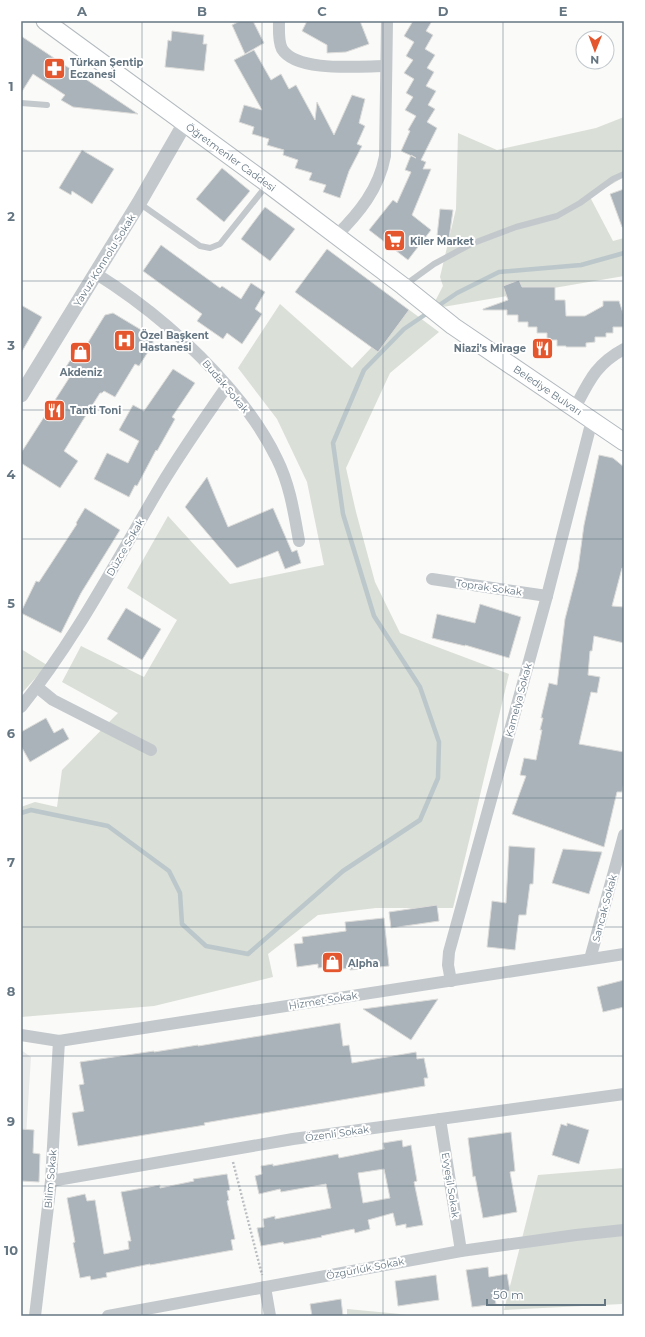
<svg xmlns="http://www.w3.org/2000/svg" width="645" height="1337" font-family="Montserrat,sans-serif">
  <style>
    .built { fill: #e8e9e9 }
    .green { fill: #dadfd7 }
    .lines { fill: none; stroke-linecap: round; stroke-linejoin: round }
    .stream { stroke: #bbc7cb; stroke-width: 4.5 }
    .building { fill: #aab3b9; stroke: #dcdcda; fill-rule: evenodd }
    .secondary-casing { stroke: #b3babf; stroke-width: 19 }
    .path { stroke: #bbbfc2; stroke-width: 2.5; stroke-dasharray: 2 2; stroke-linecap: butt }
    .service { stroke: #c3c8cc; stroke-width: 6 }
    .minor { stroke: #c3c8cc; stroke-width: 12 }
    .tertiary { stroke: #c3c8cc; stroke-width: 15 }
    .secondary { stroke: #fff; stroke-width: 17 }
    .grid { fill: none; stroke: #657683; stroke-width: 1; stroke-opacity: 0.55 }
    .labels { text-anchor: middle; stroke-width: 4; stroke-linejoin: round; paint-order: stroke }
    .poi-label { font-size: 10px; font-weight: bold; fill: #657683; stroke: #fff; text-anchor: start }
    .street-label { font-size: 10px; fill: #657683; stroke: #fff }
    .neatline { fill: none; stroke: #657683; stroke-width: 1.5 }
    .grid-label { font-size: 13px; text-anchor: middle; font-weight: bold; fill: #657683 }
  </style>
  <rect width="100%" height="100%" fill="#fafaf8"/>
  <path class="built" d="M21 1050 31 1057 21 1214Z"/>
  <g class="green">
    <path d="M624 117V177L590 197 613 241 624 238V276L431 309 443 286 440 277 456 209 458 133 497 150 596 128Z"/>
    <path d="M280 304 352 368 408 309 439 332 390 373 346 468 356 512 375 582 400 633 509 674 453 908H376L318 915 268 954 273 977 154 1006 21 1017V807L35 802 57 807 62 770 118 713 62 682 81 646 144 677 177 620 127 588 168 516 230 584 324 565 307 482 277 419 238 368Z"/>
    <path d="M21 649 47 665 21 694Z"/>
    <path d="M624 1168V1296L622 1304 504 1310 538 1175Z"/>
    <path d="M347 1309 400 1314 412 1316H347Z"/>
  </g>
  <g class="lines">
    <g class="stream">
      <path d="M435 308 457 293 499 272 581 265 624 253"/>
      <path d="M21 813 31 810 108 826 169 871 180 893 182 924 206 946 248 954 343 871 420 820 438 778 439 742 420 687 374 616 343 514 333 443 364 370 404 329 429 312"/>
    </g>
  </g>
  <g class="building">
    <path d="M240 21H253L264 43 245 54 232 25Z"/>
    <path d="M307 21H360L369 44 346 52 327 53V45L302 31Z"/>
    <path d="M413 21H432L426 31 433 35 425 49 435 55 427 68 434 72 426 86 436 91 428 105 435 109 427 122 437 128 421 160 426 162 423 169H431L412 215 431 230 408 260 369 230 393 200 397 203 411 172 405 170 411 155 416 158 401 151 410 131 408 130 416 116 405 110 413 97 406 93 414 79 404 73 413 60 406 56 414 42 404 36Z"/>
    <path d="M172 31 204 35 203 44H207L204 71 165 67 168 40 171 41Z"/>
    <path d="M21 36 138 114 73 107 61 100 65 95 33 74 21 93Z"/>
    <path d="M254 50 271 80 281 74 289 89 296 85 315 120 317 102 334 135 352 95 365 99 359 123 365 126 357 144 362 146 349 171 340 198 323 192 326 185 309 180 312 173 295 168 298 160 283 155 284 150 267 145 269 139 252 134 254 127 239 122 244 105 262 110 234 60Z"/>
    <path d="M82 150 114 169 92 204 72 191 71 195 59 188Z"/>
    <path d="M222 168 250 191 224 222 196 199Z"/>
    <path d="M624 189V227H622L610 194Z"/>
    <path d="M265 207 295 229 270 261 241 239Z"/>
    <path d="M440 209 453 210 448 246 437 236Z"/>
    <path d="M161 245 220 288 222 286 241 299 251 283 265 292 255 309 262 314 242 344 227 333 223 339 197 321 202 314 143 271Z"/>
    <path d="M327 249 409 310 378 352 295 292Z"/>
    <path d="M519 280 522 287H555V300H565L566 316H585L603 306V301H619L624 316V327H613V333H606V337H595V342L586 343V347H566V346H557V340H547V333H537V327H528V322H518V315H507V310H483V309L508 300 503 286Z"/>
    <path d="M21 305 42 317 21 353Z"/>
    <path d="M113 313 153 337V344L139 366 135 364 115 397 104 391 102 393H100L83 420 64 451 78 461 60 488 21 463V453L73 372 66 367 79 346 84 349 105 315Z"/>
    <path d="M173 369 195 383 172 417 175 419 157 451 156 450 137 486 135 485 129 497 94 479 107 453 128 463 139 441 119 430 133 405 144 411Z"/>
    <path d="M599 455 613 458 624 467V568H622L612 606 624 607V643L594 636 592 651H590L588 675 600 677 597 693 591 692 579 744 624 752V781L622 792H617L604 847 512 814 526 776 520 775 524 758 536 760 542 730H540L543 718H541L549 683 557 685 565 619 578 569 584 525Z"/>
    <path d="M207 477 228 527 273 508 292 552 297 550 301 563 285 569 278 551 237 568 185 507Z"/>
    <path d="M85 508 120 530 81 593 61 633 21 613V612L36 581 39 582 77 524 76 523Z"/>
    <path d="M480 604 521 617 509 658 465 645V646L432 638 437 614 475 623Z"/>
    <path d="M126 608 161 629 142 660 107 639Z"/>
    <path d="M46 718 54 733 63 728 69 739 30 762 21 746V732Z"/>
    <path d="M509 846 535 848 533 884H530L526 915H519L515 950 487 947 492 901 506 903Z"/>
    <path d="M563 849 602 852 589 894 552 883Z"/>
    <path d="M437 905 439 921 391 928 389 912Z"/>
    <path d="M384 918 389 966 350 970V968L328 971V967L318 968V964L297 967 294 944 303 943 302 937 346 931 345 922Z"/>
    <path d="M624 980V1007L603 1012 597 987Z"/>
    <path d="M438 999 411 1040 363 1009Z"/>
    <path d="M340 1023 343 1046 349 1045 352 1063 416 1052 417 1059 424 1058 428 1078H424L425 1086 204 1123 205 1125 78 1146 72 1113 84 1111 79 1085 84 1084 80 1062 154 1051V1052L198 1045V1046Z"/>
    <path d="M567 1123 589 1130 579 1164 552 1155 561 1124 567 1126Z"/>
    <path d="M21 1129 34 1130 33 1153 40 1154 39 1182 21 1181Z"/>
    <path d="M511 1132 515 1171 510 1172 517 1212 483 1218 475 1176 473 1177 468 1138Z"/>
    <path d="M402 1140 403 1147 411 1145 417 1181 414 1182 423 1225 406 1228V1224L396 1226 393 1213 368 1220 370 1229 355 1233 354 1229 321 1236 322 1237 284 1244 283 1242 261 1246 257 1228 264 1227 263 1219 275 1216V1219L331 1208 326 1184 281 1192 280 1189 259 1194 255 1176 262 1174 261 1166 273 1164V1166L338 1154 339 1158 384 1149 383 1143ZM384 1169 390 1198 363 1203 358 1173Z"/>
    <path d="M227 1174 230 1190 227 1191 229 1200 227 1201 235 1239 231 1240 233 1250 150 1265V1264L106 1273 107 1277 91 1280 90 1276 80 1278 73 1243 75 1242 67 1198 85 1194 87 1201 95 1200 104 1254 129 1249 128 1241H131L121 1192 160 1185V1188L194 1181 193 1179Z"/>
    <path d="M488 1267 489 1277 507 1274 510 1291 494 1293 496 1304 472 1307 466 1270Z"/>
    <path d="M436 1275 439 1300 398 1306 395 1281Z"/>
    <path d="M341 1299 343 1316H312L310 1304Z"/>
  </g>
  <g class="lines">
    <defs>
      <path id="secondary" d="M45 21 268 184 403 286 453 326 624 442"/>
    </defs>
    <use href="#secondary" class="secondary-casing"/>
    <path class="path" d="M233 1162 262 1275"/>
    <g class="service">
      <path d="M21 103 47 105"/>
      <path d="M139 203 200 246 210 248 220 244 267 185"/>
      <path d="M405 285 434 264 471 244 516 227 557 216 580 203 613 179 624 174"/>
    </g>
    <g class="minor">
      <path d="M279 21C279 30 278 41 282 49 297 73 361 66 386 66"/>
      <path d="M336 236C359 213 379 189 385 156L387 21"/>
      <path d="M95 273C146 305 191 343 230 389 248 410 265 434 277 459 290 485 294 513 299 541"/>
      <path d="M575 408C589 381 596 364 624 349"/>
      <path d="M432 579 547 596"/>
      <path d="M37 687 53 700 151 750"/>
      <path d="M21 707C76 639 116 561 160 487 181 452 204 419 227 386"/>
      <path d="M590 959 624 835"/>
      <path d="M451 981 448 965 449 952 547 596 592 420"/>
      <path d="M21 1035 59 1041 624 954"/>
      <path d="M440 1119 461 1251"/>
      <path d="M51 1181 293 1139 624 1094"/>
      <path d="M265 1287 270 1316"/>
      <path d="M35 1316 51 1181 59 1041"/>
      <path d="M108 1316 461 1251 576 1235 624 1230"/>
    </g>
    <path class="tertiary" d="M21 395 139 203 185 123"/>
    <use href="#secondary" class="secondary"/>
  </g>
  <path class="grid" d="M142 21V1316M262 21V1316M383 21V1316M503 21V1316M21 151H624M21 281H624M21 410H624M21 539H624M21 668H624M21 798H624M21 927H624M21 1056H624M21 1186H624"/>
  <defs>
    <symbol id="pharmacy-square" viewBox="-11 -11 22 22"><rect x="-9" y="-9" width="18" height="18" rx="4" fill="#e4572e" stroke="#fff"/><path d="M-2-6h4v4h4v4h-4v4h-4v-4h-4v-4h4Z" fill="#fff"/></symbol>
    <symbol id="supermarket-square" viewBox="-11 -11 22 22"><rect x="-9" y="-9" width="18" height="18" rx="4" fill="#e4572e" stroke="#fff"/><path d="M-6-5.5h2.5l.6 2H6L4.5 2H-2.5L-4.4-4H-6ZM-1.5 3.2a1.3 1.3 0 1 0 .1 0ZM3 3.2a1.3 1.3 0 1 0 .1 0Z" fill="#fff"/></symbol>
    <symbol id="hospital-square" viewBox="-11 -11 22 22"><rect x="-9" y="-9" width="18" height="18" rx="4" fill="#e4572e" stroke="#fff"/><path d="M-5-5h3v3.5h4V-5h3V5h-3V1.5h-4V5h-3Z" fill="#fff"/></symbol>
    <symbol id="restaurant-square" viewBox="-11 -11 22 22"><rect x="-9" y="-9" width="18" height="18" rx="4" fill="#e4572e" stroke="#fff"/><path d="M-5-6h1v4h1v-4h1v4h1v-4h1v5L-1.5 .5V6h-2V.5L-5-1ZM5-6V6H3V1.5H1.5Q1.5-4 5-6Z" fill="#fff"/></symbol>
    <symbol id="shop-square" viewBox="-11 -11 22 22"><rect x="-9" y="-9" width="18" height="18" rx="4" fill="#e4572e" stroke="#fff"/><path d="M-5-2.5h2.3a2.7 3.5 0 0 1 5.4 0H5L5.5 6h-11ZM-1.5-2.5h3a1.5 2.3 0 0 0-3 0Z" fill="#fff"/></symbol>
  </defs>
  <g fill-rule="evenodd">
    <use href="#pharmacy-square" x="42" y="56" width="25" height="25"/>
    <use href="#supermarket-square" x="382" y="228" width="25" height="25"/>
    <use href="#hospital-square" x="112" y="328" width="25" height="25"/>
    <use href="#restaurant-square" x="530" y="336" width="25" height="25"/>
    <use href="#shop-square" x="68" y="340" width="25" height="25"/>
    <use href="#restaurant-square" x="42" y="398" width="25" height="25"/>
    <use href="#shop-square" x="320" y="950" width="25" height="25"/>
  </g>
  <g class="labels">
    <g class="poi-label">
      <text x="70" y="66">Türkan Şentip<tspan x="70" dy="12">Eczanesi</tspan></text>
      <text x="410" y="245">Kiler Market</text>
      <text x="140" y="339">Özel Başkent<tspan x="140" dy="12">Hastanesi</tspan></text>
      <text x="526" y="352" text-anchor="end">Niazi's Mirage</text>
      <text x="81" y="376" text-anchor="middle">Akdeniz</text>
      <text x="70" y="414">Tanti Toni</text>
      <text x="348" y="967">Alpha</text>
    </g>
    <g class="street-label">
      <text transform="translate(231 157) rotate(36)" y="4">Öğretmenler Caddesi</text>
      <text transform="translate(104 260) rotate(-58)" y="4">Yavuz Konnolu Sokak</text>
      <text transform="translate(226 386) rotate(50)" y="4">Budak Sokak</text>
      <text transform="translate(548 390) rotate(34)" y="4">Belediye Bulvarı</text>
      <text transform="translate(125 547) rotate(-60)" y="4">Düzce Sokak</text>
      <text transform="translate(489 587) rotate(8)" y="4">Toprak Sokak</text>
      <text transform="translate(518 700) rotate(-75)" y="4">Kamelya Sokak</text>
      <text transform="translate(604 908) rotate(-75)" y="4">Sancak Sokak</text>
      <text transform="translate(323 1000) rotate(-9)" y="4">Hizmet Sokak</text>
      <text transform="translate(337 1133) rotate(-8)" y="4">Özenli Sokak</text>
      <text transform="translate(50 1179) rotate(-85)" y="4">Bilim Sokak</text>
      <text transform="translate(451 1185) rotate(81)" y="4">Evyeşil Sokak</text>
      <text transform="translate(365 1268) rotate(-11)" y="4">Özgürlük Sokak</text>
    </g>
  </g>
  <rect width="645" height="1337" fill="none" stroke="#ffffff" stroke-width="44"/>
  <g transform="translate(595 50) rotate(181)"><circle r="19" fill="#ffffff" stroke="#c1c8cd"/>
  <path d="M0-3L7 15L0 10L-7 15Z" fill="#e4572e"/>
  <text y="-6" font-size="11" font-weight="bold" text-anchor="middle" fill="#657683">N</text>
  </g>
  <path d="M487 1299v6h118v-6" fill="none" stroke="#657683" stroke-width="2"/>
  <text x="493" y="1299" font-size="12" fill="#657683" stroke="#ffffff" stroke-width="3" paint-order="stroke">50 m</text>
  <rect x="22" y="22" width="601" height="1293" class="neatline"/>
  <g class="grid-label">
    <text x="82" y="16">A</text>
    <text x="202" y="16">B</text>
    <text x="322" y="16">C</text>
    <text x="443" y="16">D</text>
    <text x="563" y="16">E</text>
    <text x="11" y="91">1</text>
    <text x="11" y="221">2</text>
    <text x="11" y="350">3</text>
    <text x="11" y="479">4</text>
    <text x="11" y="608">5</text>
    <text x="11" y="738">6</text>
    <text x="11" y="867">7</text>
    <text x="11" y="996">8</text>
    <text x="11" y="1126">9</text>
    <text x="11" y="1255">10</text>
  </g>
</svg>
